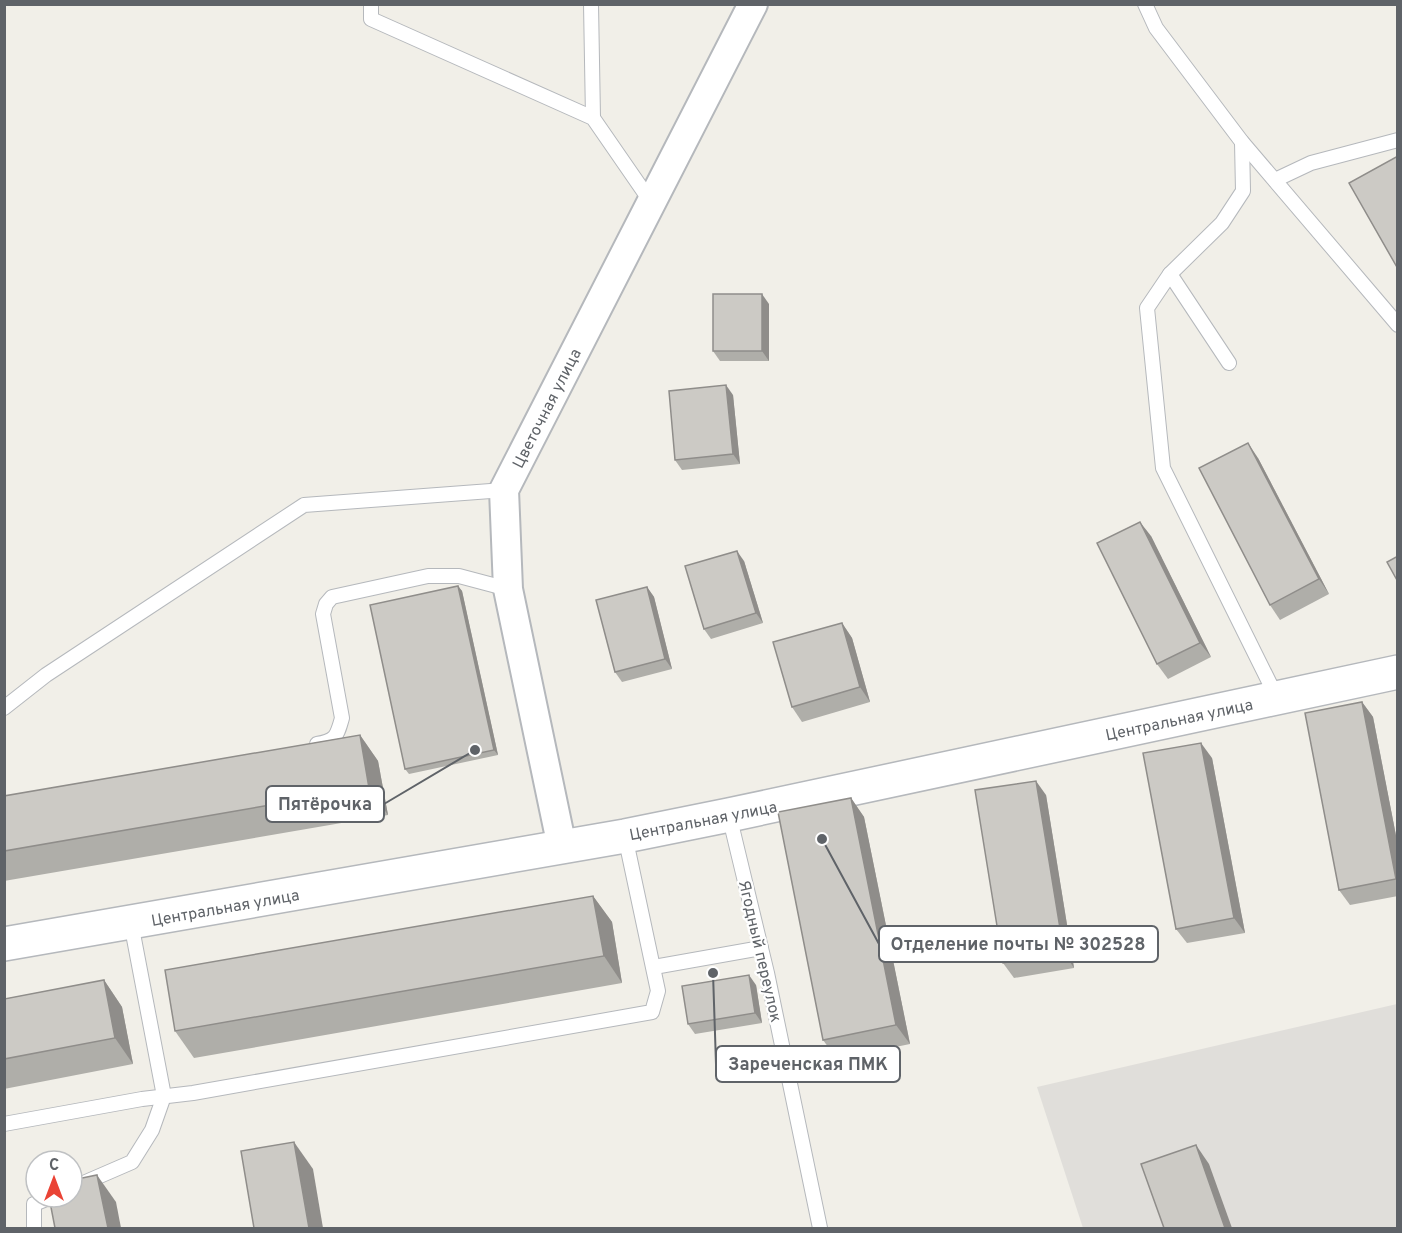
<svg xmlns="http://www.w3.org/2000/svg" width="1402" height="1233" font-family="Overpass,sans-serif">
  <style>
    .industrial { fill: #e0deda }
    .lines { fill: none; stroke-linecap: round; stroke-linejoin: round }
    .service-casing { stroke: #b5b8bc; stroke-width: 16 }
    .minor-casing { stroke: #b5b8bc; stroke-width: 32 }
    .tertiary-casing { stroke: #b5b8bc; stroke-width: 36 }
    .service { stroke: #fff; stroke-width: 14 }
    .minor { stroke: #fff; stroke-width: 28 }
    .tertiary { stroke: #fff; stroke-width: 33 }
    .wall { fill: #afaea9 }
    .shaded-wall { fill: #8f8d8a }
    .building { fill: #cccac5; stroke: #8f8d8a; stroke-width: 1.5 }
    .labels { text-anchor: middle; stroke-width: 4.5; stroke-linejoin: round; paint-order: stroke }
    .street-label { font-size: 16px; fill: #5f6368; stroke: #fff }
    .leader { fill: none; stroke: #5f6368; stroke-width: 2 }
    .callout-dot { fill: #5f6368; stroke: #fff; stroke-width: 2 }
    .callout { fill: #fff; stroke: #5f6368; stroke-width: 2 }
    .callout-label { font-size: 18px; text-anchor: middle; font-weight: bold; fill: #5f6368 }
  </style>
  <rect width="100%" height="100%" fill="#f1efe8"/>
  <path class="industrial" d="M1397 1004V1228H1083L1037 1087Z"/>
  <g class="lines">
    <defs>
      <g id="service">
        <path d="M371 4V19L593 118 651 202"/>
        <path d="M591 4 593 118"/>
        <path d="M1145 4 1156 28 1242 142 1398 325"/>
        <path d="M1275 180 1311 163 1398 140"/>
        <path d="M1170 274 1222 223 1243 191 1242 142"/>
        <path d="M1229 363 1170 274 1147 308 1163 468 1277 698"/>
        <path d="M4 708 46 675 304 505 504 490"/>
        <path d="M317 744C336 741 337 736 342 718L323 614 326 604 332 597 428 576H459L508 589"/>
        <path d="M729 815 767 973 820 1228"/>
        <path d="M654 967 761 948"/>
        <path d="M4 1124 142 1099 193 1093 652 1012 658 991 625 836"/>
        <path d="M72 1188 132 1162 152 1130 164 1096 131 923"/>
        <path d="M34 1228V1204L51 1197"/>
      </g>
      <path id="minor" d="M562 847 508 589 504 490 753 4"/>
      <path id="tertiary" d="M4 944 625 836 729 815 1398 672"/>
    </defs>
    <use href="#service" class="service-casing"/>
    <use href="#minor" class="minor-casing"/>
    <use href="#tertiary" class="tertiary-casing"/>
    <use href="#service" class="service"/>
    <use href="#minor" class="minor"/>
    <use href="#tertiary" class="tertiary"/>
  </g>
  <g class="wall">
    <path d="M769 304V361H720L713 351Z"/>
    <path d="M733 395 740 464 682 470 675 460Z"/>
    <path d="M1258 458 1329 594 1280 620 1270 605Z"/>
    <path d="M1151 536 1211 657 1168 679 1157 664Z"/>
    <path d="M744 561 763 623 711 639 704 629Z"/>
    <path d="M458 586 462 591 498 755 409 774 405 769Z"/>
    <path d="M647 587 654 597 672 669 622 682 615 672Z"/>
    <path d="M842 623 852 638 870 702 802 722 792 707Z"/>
    <path d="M1362 702 1373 717 1398 846V896L1350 905 1339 890Z"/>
    <path d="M360 735 378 761 388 815 4 881V796Z"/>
    <path d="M1212 758 1245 933 1187 943 1176 929Z"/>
    <path d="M1046 795 1074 968 1014 978 1003 963Z"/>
    <path d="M851 798 864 817 910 1044 837 1059 823 1040Z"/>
    <path d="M593 896 612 922 622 983 194 1058 175 1031Z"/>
    <path d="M104 980 122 1007 133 1064 4 1089V999Z"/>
    <path d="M756 985 762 1023 695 1034 688 1024Z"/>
  </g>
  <g class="shaded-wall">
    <path d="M762 294 769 304V361L762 351Z"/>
    <path d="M726 385 733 395 740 464 733 454Z"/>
    <path d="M1248 443 1258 458 1329 594 1319 579Z"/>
    <path d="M1140 522 1151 536 1211 657 1200 643Z"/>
    <path d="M737 551 744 561 763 623 756 613Z"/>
    <path d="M458 586 462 591 498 755 494 750Z"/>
    <path d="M647 587 654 597 672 669 665 659Z"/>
    <path d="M842 623 852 638 870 702 860 687Z"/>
    <path d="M1362 702 1373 717 1398 846V881L1396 879Z"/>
    <path d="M360 735 378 761 388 815 369 788Z"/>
    <path d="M1201 743 1212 758 1245 933 1234 918Z"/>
    <path d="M1036 781 1046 795 1074 968 1064 953Z"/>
    <path d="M851 798 864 817 910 1044 896 1025Z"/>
    <path d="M593 896 612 922 622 983 604 956Z"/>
    <path d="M749 975 756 985 762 1023 755 1013Z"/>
    <path d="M104 980 122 1007 133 1064 115 1038Z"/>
    <path d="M294 1142 313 1169 323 1228H309Z"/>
    <path d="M1196 1145 1209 1164 1232 1228H1225Z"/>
    <path d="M97 1175 116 1202 121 1228H108Z"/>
  </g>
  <g class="building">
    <path d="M1398 156V269L1349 183Z"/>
    <rect x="713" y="294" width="49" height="57"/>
    <path d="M726 385 733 454 675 460 669 391Z"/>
    <path d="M1248 443 1319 579 1270 605 1199 468Z"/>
    <path d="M1140 522 1200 643 1157 664 1097 543Z"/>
    <path d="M737 551 756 613 704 629 685 566Z"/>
    <path d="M1398 556V582L1387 562Z"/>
    <path d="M458 586 494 750 405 769 370 605Z"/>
    <path d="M647 587 665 659 615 672 596 600Z"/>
    <path d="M842 623 860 687 792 707 773 642Z"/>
    <path d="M1362 702 1396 879 1339 890 1305 713Z"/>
    <path d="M360 735 369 788 4 851V796Z"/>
    <path d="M1201 743 1234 918 1176 929 1143 753Z"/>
    <path d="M1036 781 1064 953 1003 963 975 790Z"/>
    <path d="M851 798 896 1025 823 1040 778 812Z"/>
    <path d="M593 896 604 956 175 1031 165 970Z"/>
    <path d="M749 975 755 1013 688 1024 682 986Z"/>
    <path d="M104 980 115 1038 4 1059V999Z"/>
    <path d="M294 1142 309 1228H254L241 1151Z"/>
    <path d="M1196 1145 1225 1228H1164L1141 1164Z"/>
    <path d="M97 1175 108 1228H55L49 1197H72V1180Z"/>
  </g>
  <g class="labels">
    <g class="street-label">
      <text transform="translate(546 408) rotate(-63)" y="6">Цветочная улица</text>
      <text transform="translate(1179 719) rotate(-12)" y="6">Центральная улица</text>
      <text transform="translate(703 820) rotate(-11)" y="6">Центральная улица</text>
      <text transform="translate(225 907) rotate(-10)" y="6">Центральная улица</text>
      <text transform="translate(761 951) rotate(77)" y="6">Ягодный переулок</text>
    </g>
  </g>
  <path class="leader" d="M475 750L384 804M822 839L879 944M713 973L716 1064"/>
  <g class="callout-dot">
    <circle cx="475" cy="750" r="6"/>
    <circle cx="822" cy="839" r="6"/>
    <circle cx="713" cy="973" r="6"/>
  </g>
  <g class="callout">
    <rect x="266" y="786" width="118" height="36" rx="6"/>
    <rect x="879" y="926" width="279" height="36" rx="6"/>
    <rect x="716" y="1046" width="184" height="36" rx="6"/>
  </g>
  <g class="callout-label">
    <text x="325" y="810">Пятёрочка</text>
    <text x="1018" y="950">Отделение почты № 302528</text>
    <text x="808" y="1070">Зареченская ПМК</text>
  </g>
  <rect width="1402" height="1233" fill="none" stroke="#5f6368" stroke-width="12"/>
  <g transform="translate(54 1179)"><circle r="28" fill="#ffffff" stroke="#bfc1c3" stroke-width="1.5"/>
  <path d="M0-4.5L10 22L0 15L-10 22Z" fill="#ea4335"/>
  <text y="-9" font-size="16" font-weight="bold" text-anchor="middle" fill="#5f6368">С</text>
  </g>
</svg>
